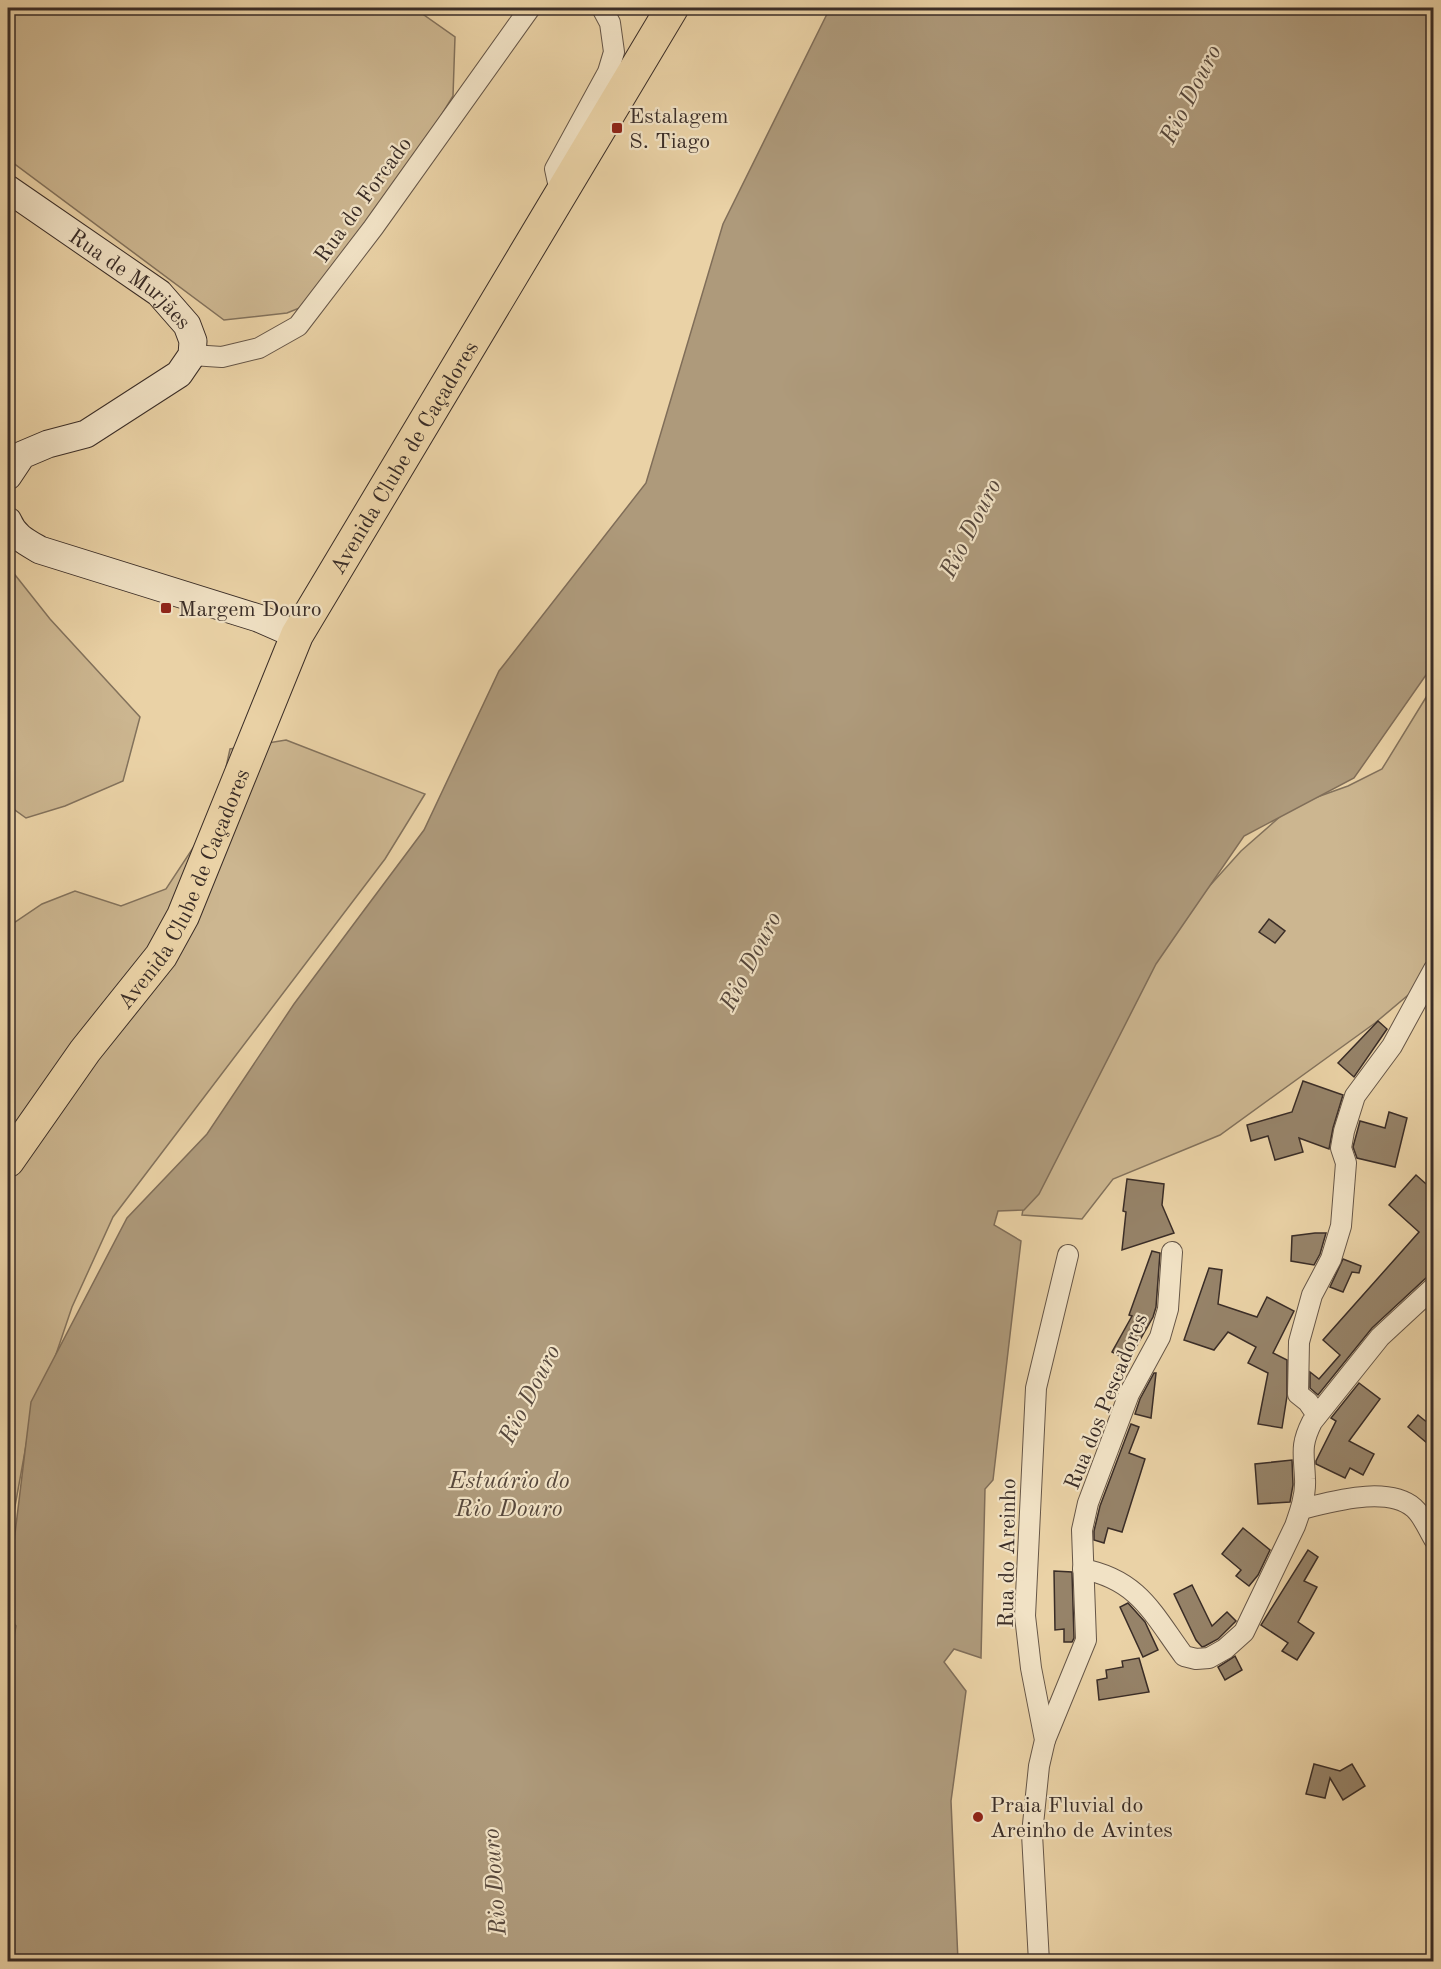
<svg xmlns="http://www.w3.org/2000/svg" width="1441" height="1969" font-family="'Old Standard TT',serif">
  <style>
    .green { fill: #ccb690; stroke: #83725c; stroke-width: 1.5 }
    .water { fill: #ae9a7b; stroke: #806e59; stroke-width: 1.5 }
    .building { fill: #968369; stroke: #3a2d27; stroke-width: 1.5 }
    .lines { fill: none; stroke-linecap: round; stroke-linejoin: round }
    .street-casing { stroke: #665647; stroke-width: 22 }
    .secondary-casing { stroke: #3a2d27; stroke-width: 29 }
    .primary-casing { stroke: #3a2d27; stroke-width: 34 }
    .street { stroke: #f1e2c5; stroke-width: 20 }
    .secondary { stroke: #f1e2c5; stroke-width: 27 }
    .primary { stroke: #ead2a6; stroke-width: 32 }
    .poi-dot { fill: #8f2418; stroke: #f1e2c5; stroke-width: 2 }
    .labels { text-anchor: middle; stroke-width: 4.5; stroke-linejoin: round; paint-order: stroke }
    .poi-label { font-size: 22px; fill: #3a2d27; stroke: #f1e2c5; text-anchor: start }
    .street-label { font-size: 22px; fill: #3a2d27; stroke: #f1e2c5 }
    .water-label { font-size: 24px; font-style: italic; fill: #57483c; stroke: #f1e2c5 }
  </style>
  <rect width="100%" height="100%" fill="#ead2a6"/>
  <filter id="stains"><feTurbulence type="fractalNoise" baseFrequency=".00333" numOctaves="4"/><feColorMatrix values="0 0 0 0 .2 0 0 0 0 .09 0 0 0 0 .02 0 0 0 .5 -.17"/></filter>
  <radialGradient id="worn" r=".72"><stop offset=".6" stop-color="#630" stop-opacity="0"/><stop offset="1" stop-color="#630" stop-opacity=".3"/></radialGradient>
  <g class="green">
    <path d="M8 8H414L455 37 453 96 332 295 287 313 224 320 8 159Z"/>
    <path d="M8 566 50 619 140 717 123 781 65 806 26 818 8 805Z"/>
    <path d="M1433 686V975H1432L1375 1023 1220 1135 1113 1179 1082 1219 1022 1215 1024 1204 1177 908 1195 902 1241 851 1292 806 1348 786 1382 769Z"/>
    <path d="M286 740 425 794 385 859 113 1217 72 1307 27 1440 8 1545V927L42 904 75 891 121 906 166 889 216 813 230 749Z"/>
  </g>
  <path class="water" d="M830 8H1433V665L1354 778 1244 836 1156 964 1039 1194 1024 1210 998 1211 994 1225 1021 1241 993 1480 985 1489 981 1658 954 1649 944 1662 966 1691 951 1801 958 1961H8V1669L16 1626 8 1615V1591L31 1402 127 1218 207 1134 294 1004 424 830 499 671 646 483 723 224Z"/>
  <g class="building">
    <path d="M1269 919 1285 931 1275 943 1259 932Z"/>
    <path d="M1378 1021 1387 1029 1354 1077 1338 1063Z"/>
    <path d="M1303 1081 1343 1095 1333 1128 1329 1149 1299 1138 1303 1152 1275 1160 1268 1136 1251 1141 1247 1125 1292 1112Z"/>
    <path d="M1389 1112 1407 1118 1395 1167 1357 1158 1353 1147 1360 1121 1385 1128Z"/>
    <path d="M1416 1175 1434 1191V1275L1426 1278 1372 1328 1318 1395 1310 1388V1372L1319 1379 1340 1355 1323 1340 1419 1232 1389 1205Z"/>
    <path d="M1127 1179 1164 1184 1162 1205 1174 1233 1122 1250 1126 1212 1123 1211Z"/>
    <path d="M1315 1233H1326L1320 1254 1314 1265 1291 1261 1292 1236Z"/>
    <path d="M1152 1251 1160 1253 1156 1307 1153 1317 1128 1361 1112 1352 1132 1316 1129 1315Z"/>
    <path d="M1343 1259 1361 1266 1359 1273 1352 1272 1343 1292 1330 1287Z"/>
    <path d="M1209 1268 1222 1270 1218 1304 1257 1317 1267 1297 1294 1311 1273 1353 1287 1360V1396L1282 1428 1258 1424 1268 1373 1248 1363 1256 1347 1228 1332 1214 1350 1184 1340Z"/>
    <path d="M1154 1373H1156L1151 1418 1135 1414 1140 1399Z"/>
    <path d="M1359 1383 1380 1399 1349 1441 1374 1454 1363 1475 1350 1468 1345 1478 1316 1464V1461L1336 1421 1331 1418Z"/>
    <path d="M1418 1415 1434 1428V1449L1408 1427Z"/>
    <path d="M1131 1424 1139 1427 1129 1453 1145 1459 1122 1532 1108 1528 1104 1543 1094 1540V1531L1100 1506Z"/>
    <path d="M1292 1460 1293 1485 1290 1502 1258 1504 1255 1464Z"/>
    <path d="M1243 1528 1270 1550 1258 1575 1249 1586 1236 1576 1241 1570 1222 1554Z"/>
    <path d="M1308 1550 1318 1557 1304 1581 1317 1587 1298 1622 1314 1633 1297 1660 1282 1651 1288 1643 1261 1625Z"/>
    <path d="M1054 1571 1072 1572 1074 1638 1072 1642H1064V1629L1055 1630Z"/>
    <path d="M1192 1585 1212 1626 1227 1612 1236 1621 1218 1639 1205 1646 1202 1647 1196 1640 1174 1594Z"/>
    <path d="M1128 1603 1145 1622 1158 1650 1143 1657 1120 1607Z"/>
    <path d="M1235 1656 1242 1670 1225 1680 1218 1667Z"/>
    <path d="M1139 1658 1149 1692 1099 1700 1097 1680 1107 1678 1106 1670 1123 1667 1122 1661Z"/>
    <path d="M1314 1764 1340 1771 1352 1764 1365 1786 1343 1800 1330 1778 1325 1798 1306 1794Z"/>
  </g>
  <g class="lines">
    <defs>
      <g id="street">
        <path d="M560 192 555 169 608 72 614 52 610 23 602 8"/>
        <path d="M192 355 222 357 259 348 298 326 373 228 530 8"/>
        <path d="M1317 1415 1308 1402 1298 1394 1299 1342 1312 1295 1331 1259 1341 1226 1346 1163 1341 1148 1344 1131 1355 1096 1392 1046 1434 969"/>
        <path d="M1301 1509C1332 1502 1387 1485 1414 1508 1423 1516 1428 1529 1434 1539"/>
        <path d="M1083 1569C1139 1580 1153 1614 1184 1656L1196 1659 1209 1658 1225 1649 1244 1632 1295 1526C1300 1512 1306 1495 1305 1479 1304 1453 1300 1446 1312 1422L1380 1337 1434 1287"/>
        <path d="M1045 1740 1086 1640 1082 1530 1088 1503 1129 1394 1160 1337 1168 1309 1172 1252"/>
        <path d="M1039 1962 1032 1834 1039 1766 1045 1740 1031 1668 1025 1616 1030 1512 1036 1388 1068 1255"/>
      </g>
      <g id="secondary">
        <path id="s1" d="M8 189 159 293 187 325 193 341 192 355 179 374 86 434 48 444 22 455 8 476"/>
        <path d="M8 521C14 536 26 542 40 550L258 618 297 635"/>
      </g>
      <g id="primary">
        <path id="s2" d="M8 1161 85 1051 161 956 183 916 297 635 672 8"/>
      </g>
    </defs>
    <use href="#street" class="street-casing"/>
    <use href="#secondary" class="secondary-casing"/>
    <use href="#primary" class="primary-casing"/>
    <use href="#street" class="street"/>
    <use href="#secondary" class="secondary"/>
    <use href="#primary" class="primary"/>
  </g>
  <g class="poi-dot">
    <rect x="611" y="122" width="12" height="12" rx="3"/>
    <rect x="160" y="602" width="12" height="12" rx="3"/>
    <circle cx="978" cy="1817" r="6"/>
  </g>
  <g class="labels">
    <g class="poi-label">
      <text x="629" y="123">Estalagem<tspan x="629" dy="25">S. Tiago</tspan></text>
      <text x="178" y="616">Margem Douro</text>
      <text x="990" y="1812">Praia Fluvial do<tspan x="990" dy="25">Areinho de Avintes</tspan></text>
    </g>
    <g class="street-label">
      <text transform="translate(362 199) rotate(-54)" y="8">Rua do Forcado</text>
      <text dy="8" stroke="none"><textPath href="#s1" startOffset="152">Rua de Murjães</textPath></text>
      <text dy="8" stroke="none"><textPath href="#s2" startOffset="812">Avenida Clube de Caçadores</textPath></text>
      <text dy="8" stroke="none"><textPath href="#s2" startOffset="326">Avenida Clube de Caçadores</textPath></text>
      <text transform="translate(1105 1401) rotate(-68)" y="8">Rua dos Pescadores</text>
      <text transform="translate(1006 1553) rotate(-89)" y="8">Rua do Areinho</text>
    </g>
    <g class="water-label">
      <text transform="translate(1190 94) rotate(-63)" y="8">Rio Douro</text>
      <text transform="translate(970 528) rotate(-63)" y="8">Rio Douro</text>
      <text transform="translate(750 961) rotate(-63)" y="8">Rio Douro</text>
      <text transform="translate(529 1394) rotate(-63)" y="8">Rio Douro</text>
      <text x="509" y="1488">Estuário do<tspan x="509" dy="28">Rio Douro</tspan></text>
      <text transform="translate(494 1882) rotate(-94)" y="8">Rio Douro</text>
    </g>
  </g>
  <rect width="1441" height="1969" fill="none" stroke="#ead2a6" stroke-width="30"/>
  <rect x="9" y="9" width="1423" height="1951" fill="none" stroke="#3a2d27" stroke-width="3"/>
  <rect x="15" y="15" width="1411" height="1939" fill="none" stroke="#3a2d27" stroke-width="1.5"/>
  <rect width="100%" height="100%" filter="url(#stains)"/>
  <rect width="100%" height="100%" fill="url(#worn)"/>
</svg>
